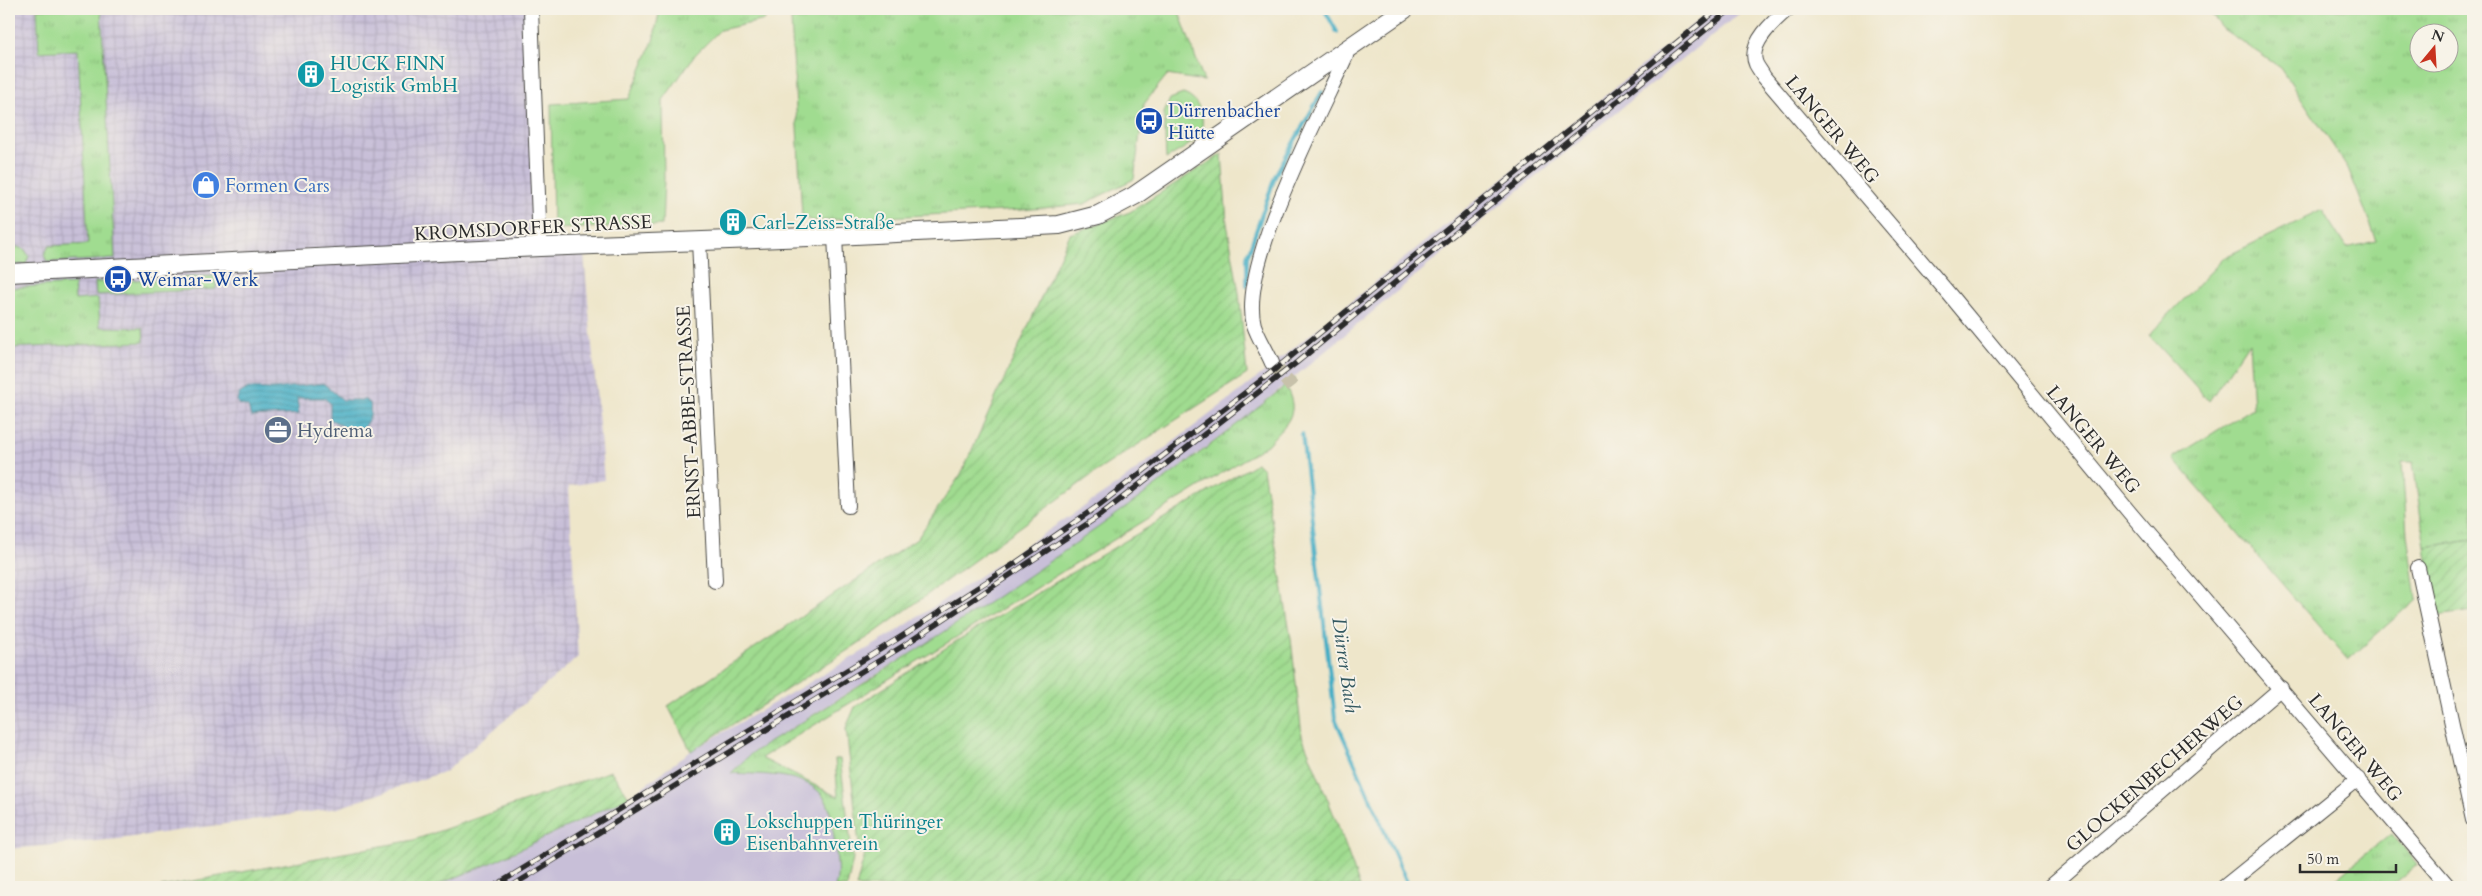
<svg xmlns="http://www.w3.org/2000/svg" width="2482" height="896" font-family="Cardo,serif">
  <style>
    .industrial { fill: url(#industrial-grid) }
    .railway { fill: #c8bfd8 }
    .grass { fill: url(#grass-tufts); stroke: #66845e; fill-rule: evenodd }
    .garden { fill: url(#garden-furrows); stroke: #66845e }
    .water { fill: url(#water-rules); stroke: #386c78 }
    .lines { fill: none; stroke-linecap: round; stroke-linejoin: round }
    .stream { stroke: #46aec5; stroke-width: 4 }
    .minor-tunnel { stroke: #c7c1aa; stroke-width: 14; stroke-dasharray: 14 7; stroke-linecap: butt }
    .minor-casing { stroke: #484743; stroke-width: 16 }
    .tertiary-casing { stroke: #484743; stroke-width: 20 }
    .minor { stroke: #fff; stroke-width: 14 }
    .tertiary { stroke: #fff; stroke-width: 18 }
    .rail-casing { stroke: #2b2b2b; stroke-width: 5.5 }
    .rail { stroke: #f7f3e8; stroke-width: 4; stroke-dasharray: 11; stroke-linecap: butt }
    .labels { text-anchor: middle; stroke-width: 4; stroke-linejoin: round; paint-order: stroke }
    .culture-label { font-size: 19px; fill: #0d838f; stroke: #f7f3e8; text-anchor: start }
    .transit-label { font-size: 19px; fill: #164399; stroke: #f7f3e8; text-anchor: start }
    .street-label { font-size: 19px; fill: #2b2b2b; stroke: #f7f3e8 }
    .shop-label { font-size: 19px; fill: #366cbe; stroke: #f7f3e8; text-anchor: start }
    .service-label { font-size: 19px; fill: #4e5e75; stroke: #f7f3e8; text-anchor: start }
    .water-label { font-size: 20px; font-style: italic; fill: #345961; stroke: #f7f3e8 }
  </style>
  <defs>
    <pattern id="industrial-grid" width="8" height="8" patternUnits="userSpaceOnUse" patternTransform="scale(1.25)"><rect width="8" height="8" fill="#c8bfd8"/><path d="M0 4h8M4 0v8" fill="none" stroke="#aca4ba"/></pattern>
    <pattern id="grass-tufts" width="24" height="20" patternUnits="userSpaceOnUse" patternTransform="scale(1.25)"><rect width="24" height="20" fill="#a0dc90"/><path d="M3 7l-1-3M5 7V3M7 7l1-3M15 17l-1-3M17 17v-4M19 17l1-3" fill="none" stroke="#8abd7c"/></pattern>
    <pattern id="garden-furrows" width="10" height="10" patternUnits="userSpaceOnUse" patternTransform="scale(1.25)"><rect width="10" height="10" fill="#a0dc90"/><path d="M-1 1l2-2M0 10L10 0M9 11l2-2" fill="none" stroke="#8abd7c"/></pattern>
    <pattern id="water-rules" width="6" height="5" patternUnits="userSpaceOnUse" patternTransform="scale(1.25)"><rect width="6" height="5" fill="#46aec5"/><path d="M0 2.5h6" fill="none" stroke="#3b8ea0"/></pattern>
  </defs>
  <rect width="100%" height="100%" fill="#f7f3e8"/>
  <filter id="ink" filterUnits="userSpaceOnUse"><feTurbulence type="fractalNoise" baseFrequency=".02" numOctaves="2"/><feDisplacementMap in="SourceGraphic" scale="10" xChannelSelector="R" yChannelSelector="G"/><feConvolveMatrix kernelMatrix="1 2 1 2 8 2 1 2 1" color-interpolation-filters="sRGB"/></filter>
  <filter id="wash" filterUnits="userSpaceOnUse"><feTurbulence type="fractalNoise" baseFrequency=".0096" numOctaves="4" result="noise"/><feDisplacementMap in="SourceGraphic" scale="20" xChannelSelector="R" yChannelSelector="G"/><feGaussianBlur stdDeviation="1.12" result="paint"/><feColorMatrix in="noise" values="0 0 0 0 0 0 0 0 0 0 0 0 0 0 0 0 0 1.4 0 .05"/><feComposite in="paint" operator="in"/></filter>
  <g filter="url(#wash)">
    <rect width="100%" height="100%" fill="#eee6ca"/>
    <path class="industrial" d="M9 9H531L540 247 584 255 604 480 569 486 578 657 446 771 338 808 119 839 9 849Z"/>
    <path class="railway" d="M1712 9H1745L1503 203 1250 414 1114 517 987 605 752 753 838 798 843 887H432L491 863 629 797 691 751 891 635 1118 484 1243 389Z"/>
    <g class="grass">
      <path d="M37 9H101L115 259 47 262 44 255 49 246 88 244 78 50 39 52Z"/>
      <path d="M660 9H763L765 20 720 30 695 55 663 100 664 180 662 225 553 229 551 104 629 99 653 41Z"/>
      <path d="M832 9H1178L1204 81 1167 75 1144 104 1134 179 1084 204 1022 210 812 221 802 216 791 19 824 17Z"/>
      <path d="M2207 9H2454L2473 13V540L2425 547 2413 462H2402L2407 534 2416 599 2348 660 2173 458 2253 408 2249 342 2209 401 2149 335 2225 257 2322 210 2346 248 2377 241 2348 168 2281 68 2223 29ZM2420 32H2450V62H2420Z"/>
      <path d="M1183 94C1201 99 1209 125 1196 139 1188 147 1175 153 1166 159L1164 113 1170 99Z"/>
      <path d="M18 247 25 250 29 256 26 264 9 265V248Z"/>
      <path d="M216 276V289L96 295 95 282Z"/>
      <path d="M74 284 75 300 98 298 100 327 143 328 144 342 9 348V288Z"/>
      <path d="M1295 378V383L1287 389C1301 416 1284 425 1267 445L761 758 838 797 835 759H840L853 859 847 887H835C840 873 836 853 834 838 832 826 832 812 826 801 811 771 758 775 731 773L752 753C940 638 1124 518 1295 378Z"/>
      <path d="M2391 833 2417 865 2390 887H2326Z"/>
    </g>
    <g class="garden">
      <path d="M1222 154 1227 223 1239 293 1247 374 1100 469 873 634 691 751 668 706 917 539 961 474 1070 234 1130 212Z"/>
      <path d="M1257 463 1263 469 1291 639 1302 736 1338 825 1360 887H856L867 846 859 844 846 728 855 707 958 640Z"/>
      <path d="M2473 540V611L2437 616 2425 547Z"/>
      <path d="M611 771 629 797 491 863 432 887H161L414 840Z"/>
    </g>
    <path class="water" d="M323 383 343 400H365L370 403C371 410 371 416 367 422 355 441 343 423 330 420V403L324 398H297L299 414 251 417 248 407 238 404 237 400 239 394 248 388 273 389Z"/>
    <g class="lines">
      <g class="stream">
        <path d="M1324 9 1337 32"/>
        <path d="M1247 285V257L1276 174 1322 92"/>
        <path d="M1302 434 1335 718 1409 887"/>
      </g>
    </g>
  </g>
  <g filter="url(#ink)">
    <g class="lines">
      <path class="minor-tunnel" d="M1272 363 1292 387"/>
      <defs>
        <g id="minor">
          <path d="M531 9 540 247"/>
          <path d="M1788 9C1775 20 1747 44 1756 64 1758 68 1762 73 1764 77L1950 295 2130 513 2449 887"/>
          <path d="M835 236 848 506"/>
          <path d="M699 241 715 581"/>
          <path d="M1272 363C1267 351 1258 337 1254 325 1238 266 1320 114 1346 56V49"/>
          <path d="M2418 568 2473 820"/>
          <path d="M2050 887 2281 688"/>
          <path d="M2224 887 2358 779"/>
        </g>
        <path id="tertiary" d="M9 273 540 247 835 236 1059 225 1098 215 1134 196 1405 9"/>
      </defs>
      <use href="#minor" class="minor-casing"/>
      <use href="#tertiary" class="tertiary-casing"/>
      <use href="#minor" class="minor"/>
      <use href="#tertiary" class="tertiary"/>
      <defs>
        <g id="rail">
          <path d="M493 887 899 638 1014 564 1095 508 1263 379 1718 9"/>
          <path d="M510 887 903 646 1099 516 1296 363 1731 9"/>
        </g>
      </defs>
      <use href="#rail" class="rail-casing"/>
      <use href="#rail" class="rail"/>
    </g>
  </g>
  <defs>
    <symbol id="building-disc" viewBox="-11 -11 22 22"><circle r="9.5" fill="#0f9aa8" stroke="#f7f3e8"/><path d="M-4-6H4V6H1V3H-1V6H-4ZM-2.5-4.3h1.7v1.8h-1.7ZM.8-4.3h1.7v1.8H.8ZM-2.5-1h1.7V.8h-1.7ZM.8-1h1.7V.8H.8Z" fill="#fff"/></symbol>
    <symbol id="bus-disc" viewBox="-11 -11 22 22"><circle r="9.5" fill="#1a4fb4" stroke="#f7f3e8"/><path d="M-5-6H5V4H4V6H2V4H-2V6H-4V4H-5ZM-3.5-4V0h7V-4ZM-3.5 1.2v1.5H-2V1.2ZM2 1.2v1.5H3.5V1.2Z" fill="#fff"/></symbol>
    <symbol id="shop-disc" viewBox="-11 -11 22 22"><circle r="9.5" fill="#3f7fe0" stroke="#f7f3e8"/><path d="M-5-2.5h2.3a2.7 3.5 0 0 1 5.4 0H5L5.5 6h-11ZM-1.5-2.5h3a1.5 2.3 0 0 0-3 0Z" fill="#fff"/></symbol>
    <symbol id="office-disc" viewBox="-11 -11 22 22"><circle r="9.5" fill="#5c6f8a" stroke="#f7f3e8"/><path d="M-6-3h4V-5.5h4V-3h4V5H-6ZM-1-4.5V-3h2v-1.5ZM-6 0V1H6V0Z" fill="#fff"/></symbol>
  </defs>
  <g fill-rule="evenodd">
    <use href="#building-disc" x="295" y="58" width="32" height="32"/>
    <use href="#bus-disc" x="1133" y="105" width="32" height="32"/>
    <use href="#shop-disc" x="190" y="169" width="32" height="32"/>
    <use href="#building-disc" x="717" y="206" width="32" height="32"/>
    <use href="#bus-disc" x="102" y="263" width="32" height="32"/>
    <use href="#office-disc" x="262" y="414" width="32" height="32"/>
    <use href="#building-disc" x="711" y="816" width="32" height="32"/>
  </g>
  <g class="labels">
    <g class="culture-label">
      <text x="330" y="70">HUCK FINN<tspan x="330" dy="22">Logistik GmbH</tspan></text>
      <text x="752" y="229">Carl-Zeiss-Straße</text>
      <text x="746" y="828">Lokschuppen Thüringer<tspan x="746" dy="22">Eisenbahnverein</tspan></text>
    </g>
    <g class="transit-label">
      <text x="1168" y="117">Dürrenbacher<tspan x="1168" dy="22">Hütte</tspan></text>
      <text x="137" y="286">Weimar-Werk</text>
    </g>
    <g class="street-label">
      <text transform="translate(1833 129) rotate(50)" y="7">LANGER WEG</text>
      <text transform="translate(533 227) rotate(-3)" y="7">KROMSDORFER STRASSE</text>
      <text transform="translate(688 412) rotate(-93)" y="7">ERNST-ABBE-STRASSE</text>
      <text transform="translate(2094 439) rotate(50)" y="7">LANGER WEG</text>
      <text transform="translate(2356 747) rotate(50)" y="7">LANGER WEG</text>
      <text transform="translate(2154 773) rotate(-41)" y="7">GLOCKENBECHERWEG</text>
    </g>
    <g class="shop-label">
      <text x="225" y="192">Formen Cars</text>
    </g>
    <g class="service-label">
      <text x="297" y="437">Hydrema</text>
    </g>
    <g class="water-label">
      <text transform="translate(1346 665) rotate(82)" y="7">Dürrer Bach</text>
    </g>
  </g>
  <rect width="2482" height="896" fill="none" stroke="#f7f3e8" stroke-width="30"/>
  <g transform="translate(2434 48) rotate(18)"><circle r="24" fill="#f7f3e8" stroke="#a5a39c"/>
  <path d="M0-4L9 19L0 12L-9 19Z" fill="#c8321e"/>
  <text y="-8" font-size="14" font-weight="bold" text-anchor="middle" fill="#2b2b2b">N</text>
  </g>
  <path d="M2300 864v8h96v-8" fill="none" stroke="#2b2b2b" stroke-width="2.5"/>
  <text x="2307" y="864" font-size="15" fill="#2b2b2b" stroke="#f7f3e8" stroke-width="4" paint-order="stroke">50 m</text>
</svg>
